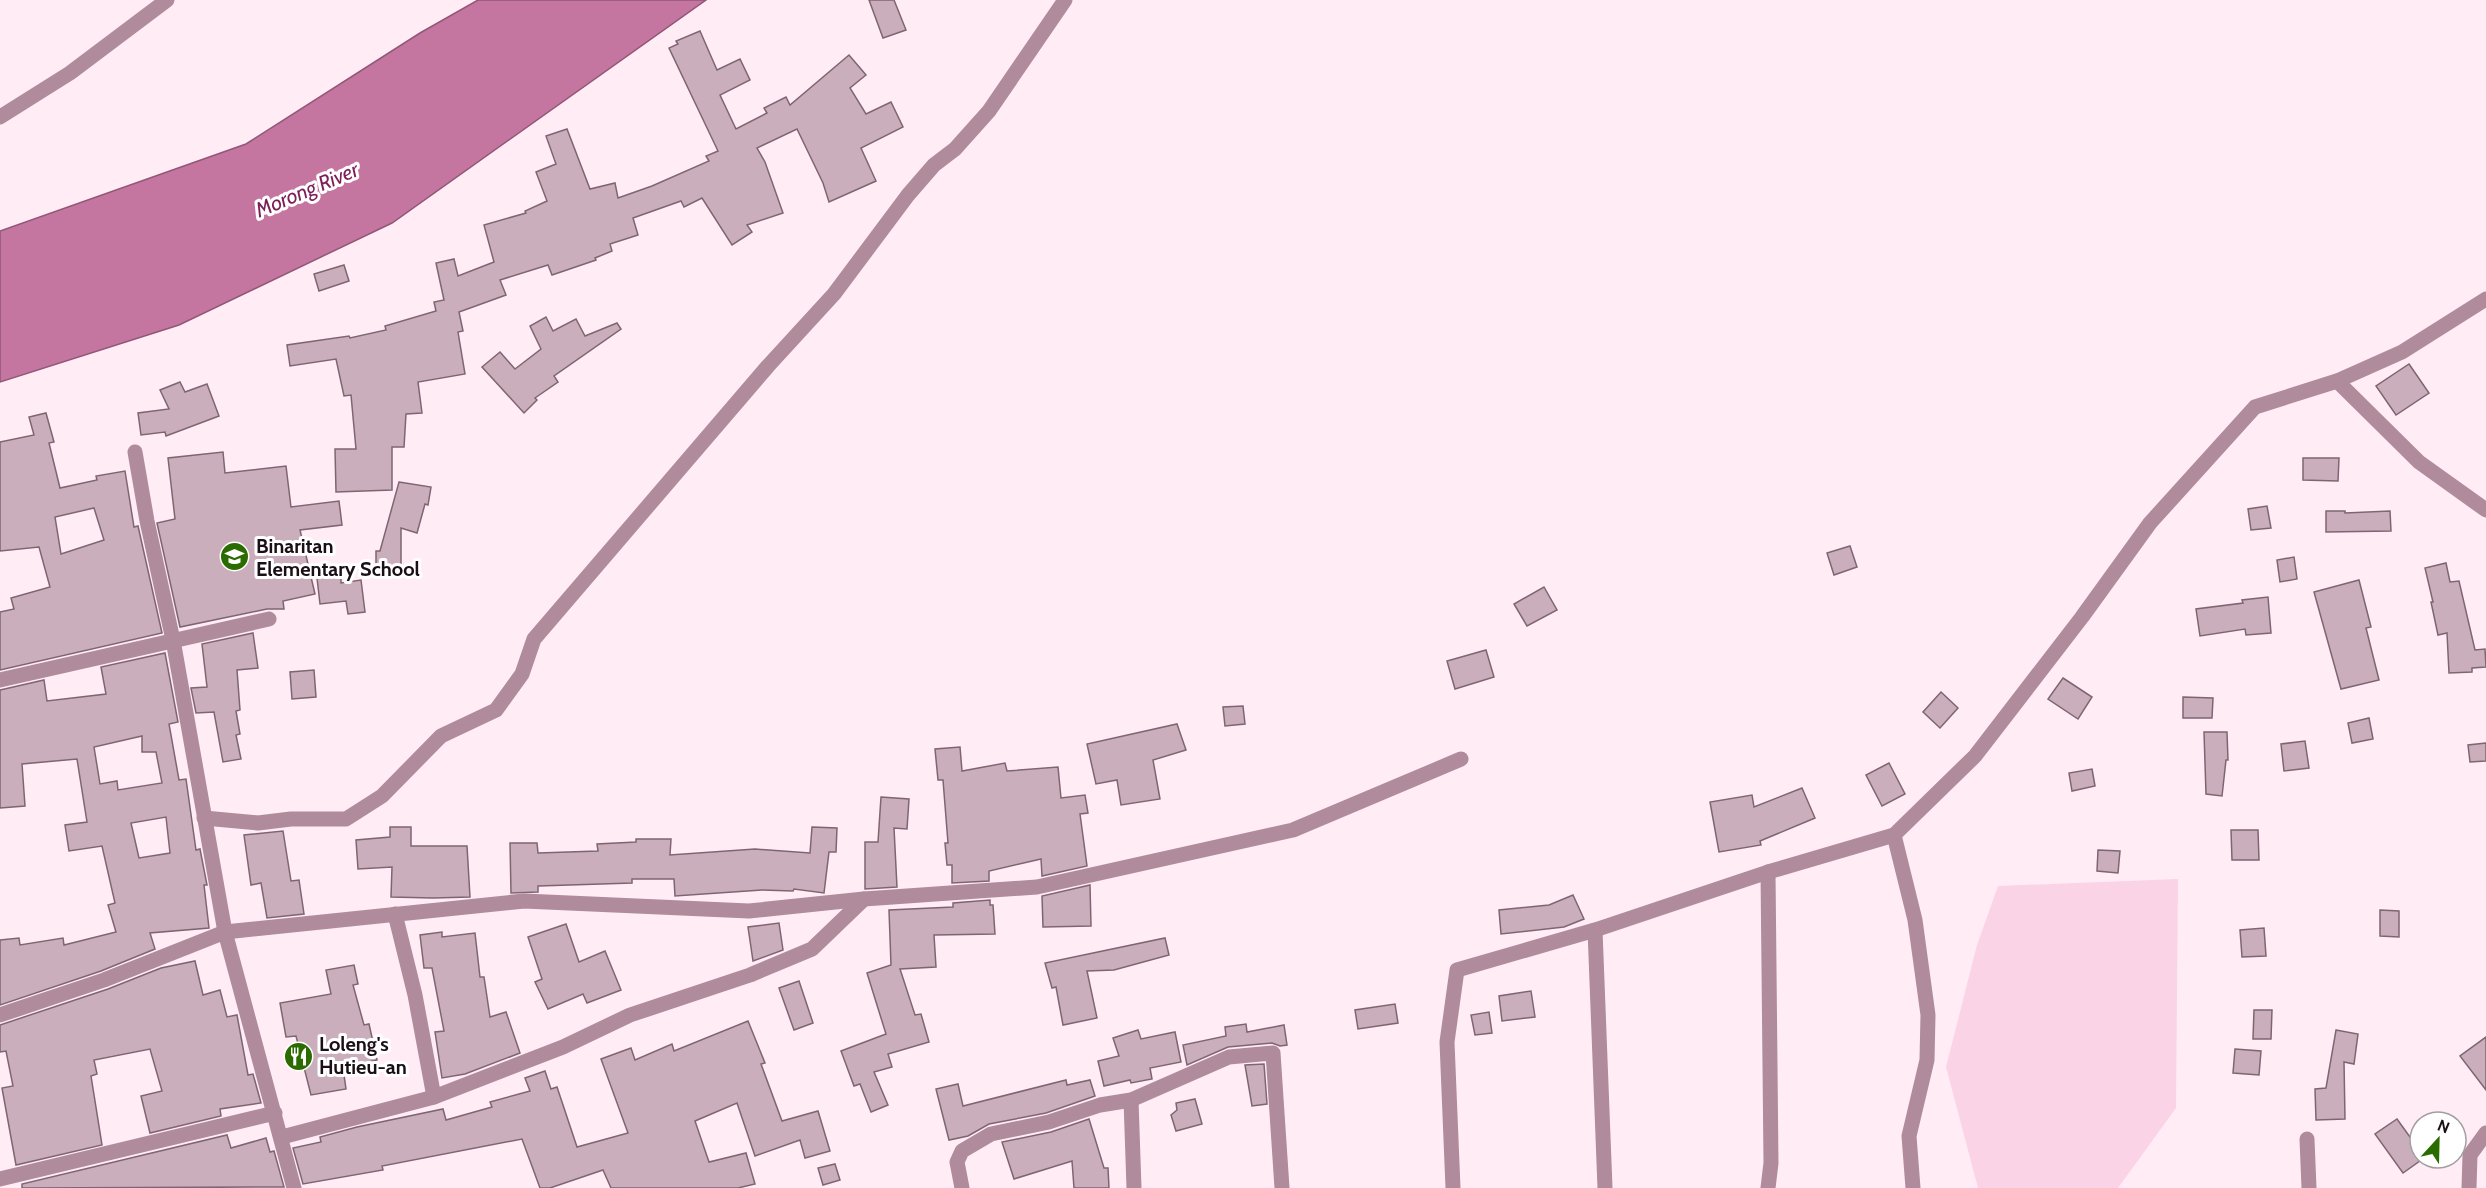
<svg xmlns="http://www.w3.org/2000/svg" width="2486" height="1188" font-family="Cabin,sans-serif">
  <style>
    .green { fill: #fbd3e6 }
    .water { fill: #c576a0; stroke: #915776; stroke-width: 1.5 }
    .building { fill: #cbaebc; stroke: #7f6572; stroke-width: 1.5; fill-rule: evenodd }
    .lines { fill: none; stroke-linecap: round; stroke-linejoin: round }
    .minor { stroke: #af8b9c; stroke-width: 15 }
    .labels { text-anchor: middle; stroke-width: 6; stroke-linejoin: round; paint-order: stroke }
    .poi-label { font-size: 20px; font-weight: bold; fill: #190f14; stroke: #fff; text-anchor: start }
    .water-label { font-size: 21px; font-style: italic; fill: #7c1e58; stroke: #fff }
  </style>
  <rect width="100%" height="100%" fill="#ffecf5"/>
  <path class="green" d="M2178 879 2176 1108 2118 1188H1978L1946 1067 1977 945 1998 886Z"/>
  <path class="water" d="M478 0H706L392 223 179 325 0 382V231L246 144 420 33Z"/>
  <g class="building">
    <path d="M869 0H894L906 30 883 38Z"/>
    <path d="M700 31 717 70 740 59 750 80 720 95 736 129 767 113 764 108 786 97 790 105 849 55 866 75 850 88 866 114 891 102 903 127 861 148 876 181 829 202 823 183 797 129 757 148 765 162 783 213 747 225 752 232 732 245 702 198 684 207 681 201 633 218 638 235 610 244 612 251 595 258 596 260 552 275 548 265 500 280 506 295 459 312 463 331 458 332 465 374 418 382 422 413 406 414 404 447H392V490L336 492 335 449H356L351 395 344 396 336 359 290 366 287 345 349 336 350 338 386 330 385 326 436 311 434 302 444 300 436 263 454 259 458 276 494 262 484 225 526 213 525 211 547 201 536 172 556 164 546 136 567 129 590 189 615 183 618 198 652 186 709 161 706 156 718 151 669 48 678 44 676 41Z"/>
    <path d="M344 265 349 281 319 291 314 274Z"/>
    <path d="M546 317 553 331 576 319 585 336 617 323 621 329 554 376 558 382 535 398 537 400 524 413 482 367 500 352 515 369 541 349 530 326Z"/>
    <path d="M2409 364 2429 393 2396 415 2376 386Z"/>
    <path d="M180 382 185 392 207 384 219 416 166 436 165 432 141 435 138 413 169 409 160 390Z"/>
    <path d="M46 413 54 442 49 443 60 488 97 480 96 476 125 471 134 527 138 526 162 633 0 670V612L14 609 11 598 50 587 39 547 0 551V442L34 435 29 417ZM94 508 104 540 61 554 55 517Z"/>
    <path d="M223 452 225 473 286 466 291 507 339 501 342 525 300 530 315 594 283 601 284 609H267L180 627 157 523 175 519 168 458Z"/>
    <path d="M2303 458H2339L2338 481 2303 480Z"/>
    <path d="M399 482 431 487 428 505 425 504 417 533 401 528V573H376V551H380Z"/>
    <path d="M2267 506 2271 528 2251 530 2248 509Z"/>
    <path d="M2326 511H2345V513L2390 511 2391 531 2326 532Z"/>
    <path d="M1850 546 1857 567 1834 575 1827 553Z"/>
    <path d="M2294 557 2297 579 2280 582 2277 560Z"/>
    <path d="M2446 563 2450 582 2459 581 2475 650 2485 649 2486 667 2472 668V672L2449 673 2447 633 2438 635 2431 602H2433L2425 568Z"/>
    <path d="M341 575V583L361 580 365 612 348 614 346 601 320 604 317 578Z"/>
    <path d="M2359 580 2371 627 2366 628 2379 680 2341 689 2314 592Z"/>
    <path d="M1544 587 1557 610 1527 626 1514 604Z"/>
    <path d="M2268 597 2271 633 2246 635 2245 629 2200 636 2196 609 2243 603 2242 600Z"/>
    <path d="M253 633 258 668 237 670 240 710 236 711 240 734 236 735 241 759 223 762 214 712 196 713 191 688 207 687 202 644Z"/>
    <path d="M1486 650 1494 677 1455 689 1447 661Z"/>
    <path d="M165 653 178 722 169 724 179 780 186 779 196 850 200 849 207 885H204L209 928 150 933 155 949 101 971 0 1005V940L19 938 20 945 63 938 64 945 116 932 108 905 115 903 102 846 69 851 65 825 87 822 77 759 22 764 25 806 0 808V690L44 680 47 701 106 694 101 667ZM142 736V752H156L162 783 118 790 117 781 100 784 94 747ZM166 817 170 853 139 858 131 823Z"/>
    <path d="M314 670 316 697 292 699 290 672Z"/>
    <path d="M2063 678 2092 697 2078 719 2048 699Z"/>
    <path d="M1941 692 1958 708 1940 728 1923 712Z"/>
    <path d="M2183 697 2213 698 2212 718H2183Z"/>
    <path d="M1243 706 1245 724 1225 726 1223 707Z"/>
    <path d="M2369 718 2373 739 2352 743 2348 723Z"/>
    <path d="M1177 724 1186 750 1153 760 1160 799 1121 805 1117 780 1096 784 1087 744Z"/>
    <path d="M2204 732H2227L2228 760H2226L2222 796 2206 794Z"/>
    <path d="M2305 741 2309 768 2284 771 2281 744Z"/>
    <path d="M2486 743V761L2470 762 2468 745Z"/>
    <path d="M960 747 962 771 1005 763 1007 771 1058 767 1061 798 1085 795 1088 813 1080 814 1087 866 1042 876 1041 859 989 871V881L952 883V865H947L945 843H948L943 780H938L935 749Z"/>
    <path d="M1889 763 1905 794 1882 806 1866 775Z"/>
    <path d="M2092 769 2095 786 2072 791 2069 773Z"/>
    <path d="M1802 788 1815 818 1760 841 1761 845 1719 852 1710 802 1752 795 1754 807Z"/>
    <path d="M881 797 909 799 907 829 894 828 897 887 865 889V842H878Z"/>
    <path d="M390 827H411V846H467L470 897 433 898 391 897 392 867 358 869 356 840 390 837Z"/>
    <path d="M812 827 837 828 836 852H829L824 893 794 889 793 891 762 890 675 896 674 879H632V883L538 886V892L511 893 510 843H537L538 853 598 851 597 844 636 842V839H671L670 855 755 849 810 853Z"/>
    <path d="M2231 830H2258L2259 860H2232Z"/>
    <path d="M283 831 291 881 299 880 304 914 267 918 261 883 251 885 244 835Z"/>
    <path d="M2098 850 2120 851 2118 873 2097 871Z"/>
    <path d="M1090 885 1091 926 1043 927 1042 896Z"/>
    <path d="M1573 895 1584 919 1564 927 1501 934 1499 910 1549 905Z"/>
    <path d="M990 900V905H993L995 934 934 935 936 967 900 969 915 1015 921 1014 929 1042 888 1054 892 1067 874 1072 888 1105 871 1112 860 1084 854 1086 841 1051 886 1034 867 973 891 965 889 910 953 907V903Z"/>
    <path d="M2380 910 2399 911V937L2380 936Z"/>
    <path d="M779 923 783 950 753 961 748 927Z"/>
    <path d="M566 924 579 962 605 951 621 990 587 1003 583 994 548 1009 535 982 542 979 528 937Z"/>
    <path d="M2264 928 2266 956 2242 957 2240 930Z"/>
    <path d="M442 932V937L475 933 480 977H484L490 1017 506 1012 520 1053 465 1074 442 1078 435 1032 444 1031 432 968H424L420 935Z"/>
    <path d="M1165 938 1169 955 1114 970 1087 971 1097 1018 1063 1025 1056 987 1052 988 1045 963Z"/>
    <path d="M195 961 203 995 220 990 227 1017 237 1015 248 1075 253 1074 261 1103 220 1109 221 1116 150 1133 141 1096 162 1091 150 1049 94 1060 97 1074 91 1076 102 1145 16 1165 2 1088 13 1086 6 1051 0 1052V1025L108 989 161 968Z"/>
    <path d="M354 965 358 984 353 985 364 1025 369 1024 377 1060 343 1068 346 1089 311 1095 296 1036 286 1037 280 1003 331 994 326 970Z"/>
    <path d="M799 981 813 1023 794 1030 779 988Z"/>
    <path d="M1531 991 1535 1017 1502 1021 1499 996Z"/>
    <path d="M1395 1004 1398 1023 1358 1029 1355 1010Z"/>
    <path d="M2254 1010H2272L2271 1039H2253Z"/>
    <path d="M1489 1012 1492 1033 1475 1035 1471 1015Z"/>
    <path d="M748 1021 765 1063 761 1064 782 1121 818 1111 830 1151 805 1158 800 1140 755 1156 737 1103 695 1121 709 1162 746 1153 755 1184 738 1188H611L603 1170 550 1188H540L522 1139 382 1166 383 1170 303 1184 293 1148 321 1142 320 1137 357 1127 443 1109 446 1120 492 1107 490 1102 530 1091 525 1078 545 1071 551 1089 557 1087 577 1147 628 1133 601 1059 631 1048 635 1060 672 1044 674 1051Z"/>
    <path d="M1246 1024 1247 1032 1284 1025 1287 1045 1280 1046 1272 1043 1228 1047 1187 1065 1183 1045 1226 1036 1225 1027Z"/>
    <path d="M1138 1030 1141 1039 1175 1032 1181 1062 1150 1068 1152 1079 1131 1083 1130 1080 1104 1086 1098 1061 1119 1056 1113 1038Z"/>
    <path d="M2336 1030 2358 1034 2354 1064 2344 1062 2345 1119 2316 1120 2315 1089 2326 1088Z"/>
    <path d="M2486 1037V1090L2460 1056Z"/>
    <path d="M2235 1049 2261 1051 2259 1075 2233 1073Z"/>
    <path d="M1264 1064 1267 1104 1252 1106 1245 1065Z"/>
    <path d="M1066 1080 1067 1085 1090 1080 1095 1096 1046 1113 989 1124 968 1136 949 1140 936 1089 958 1084 963 1106Z"/>
    <path d="M1195 1099 1202 1124 1176 1131 1171 1115 1177 1110 1176 1103Z"/>
    <path d="M1089 1119 1104 1168H1108L1109 1188H1074L1072 1161 1014 1179 1002 1142 1051 1132Z"/>
    <path d="M2397 1119 2420 1151V1158H2424L2403 1173 2375 1134Z"/>
    <path d="M227 1135 231 1148 266 1138 270 1152 274 1151 284 1187 22 1188V1184Z"/>
    <path d="M835 1164 840 1180 823 1185 818 1168Z"/>
  </g>
  <g class="lines">
    <g class="minor">
      <path d="M0 117 70 73 167 0"/>
      <path d="M2337 381 2419 462 2486 510"/>
      <path d="M135 452 147 521 173 640 225 932 294 1188"/>
      <path d="M0 680 269 619"/>
      <path d="M204 818 258 823 291 819H346L382 796 441 736 496 710 522 674 534 639 768 366 834 294 908 195 934 165 955 149 989 111 1065 0"/>
      <path d="M1894 835 1915 920 1928 1015 1927 1060 1909 1136 1913 1188"/>
      <path d="M1768 872 1771 1163 1768 1188"/>
      <path d="M395 914 415 995 434 1097"/>
      <path d="M1595 930 1605 1188"/>
      <path d="M0 1015 104 980 225 932 524 901 749 911 864 899 1037 887 1293 830 1461 759"/>
      <path d="M1131 1100 1134 1188"/>
      <path d="M282 1137 434 1097 563 1047 630 1015 750 975 812 949 864 899"/>
      <path d="M2307 1139 2309 1188"/>
      <path d="M0 1179 275 1113"/>
      <path d="M962 1188 957 1162 962 1151 991 1134 1049 1122 1100 1105 1131 1100 1229 1057 1273 1053 1282 1188"/>
      <path d="M1453 1188 1447 1042 1457 970 1595 930 1768 872 1894 835 1975 756 2082 617 2150 523 2255 407 2337 381 2402 352 2486 299"/>
      <path d="M2469 1188 2470 1155 2486 1133"/>
    </g>
  </g>
  <defs>
    <symbol id="school-disc" viewBox="-11 -11 22 22"><circle r="9.5" fill="#2b6c00" stroke="#fff"/><path d="M0-5L7-2L0 1L-7-2ZM-4 1L0 2.5L4 1V4Q0 6-4 4Z" fill="#fff"/></symbol>
    <symbol id="restaurant-disc" viewBox="-11 -11 22 22"><circle r="9.5" fill="#2b6c00" stroke="#fff"/><path d="M-5-6h1v4h1v-4h1v4h1v-4h1v5L-1.5 .5V6h-2V.5L-5-1ZM5-6V6H3V1.5H1.5Q1.5-4 5-6Z" fill="#fff"/></symbol>
  </defs>
  <g fill-rule="evenodd">
    <use href="#school-disc" x="218" y="540" width="33" height="33"/>
    <use href="#restaurant-disc" x="282" y="1040" width="33" height="33"/>
  </g>
  <g class="labels">
    <g class="poi-label">
      <text x="256" y="553">Binaritan<tspan x="256" dy="23">Elementary School</tspan></text>
      <text x="319" y="1051">Loleng's<tspan x="319" dy="23">Hutieu-an</tspan></text>
    </g>
    <g class="water-label">
      <text transform="translate(307 190) rotate(-23)" y="7">Morong River</text>
    </g>
  </g>
  <g transform="translate(2438 1140) rotate(22)"><circle r="28" fill="#ffffff" stroke="#a39fa1" stroke-width="1.5"/>
  <path d="M0-4.5L10 22L0 15L-10 22Z" fill="#2b6c00"/>
  <text y="-9" font-size="16" font-weight="bold" text-anchor="middle" fill="#190f14">N</text>
  </g>
</svg>
